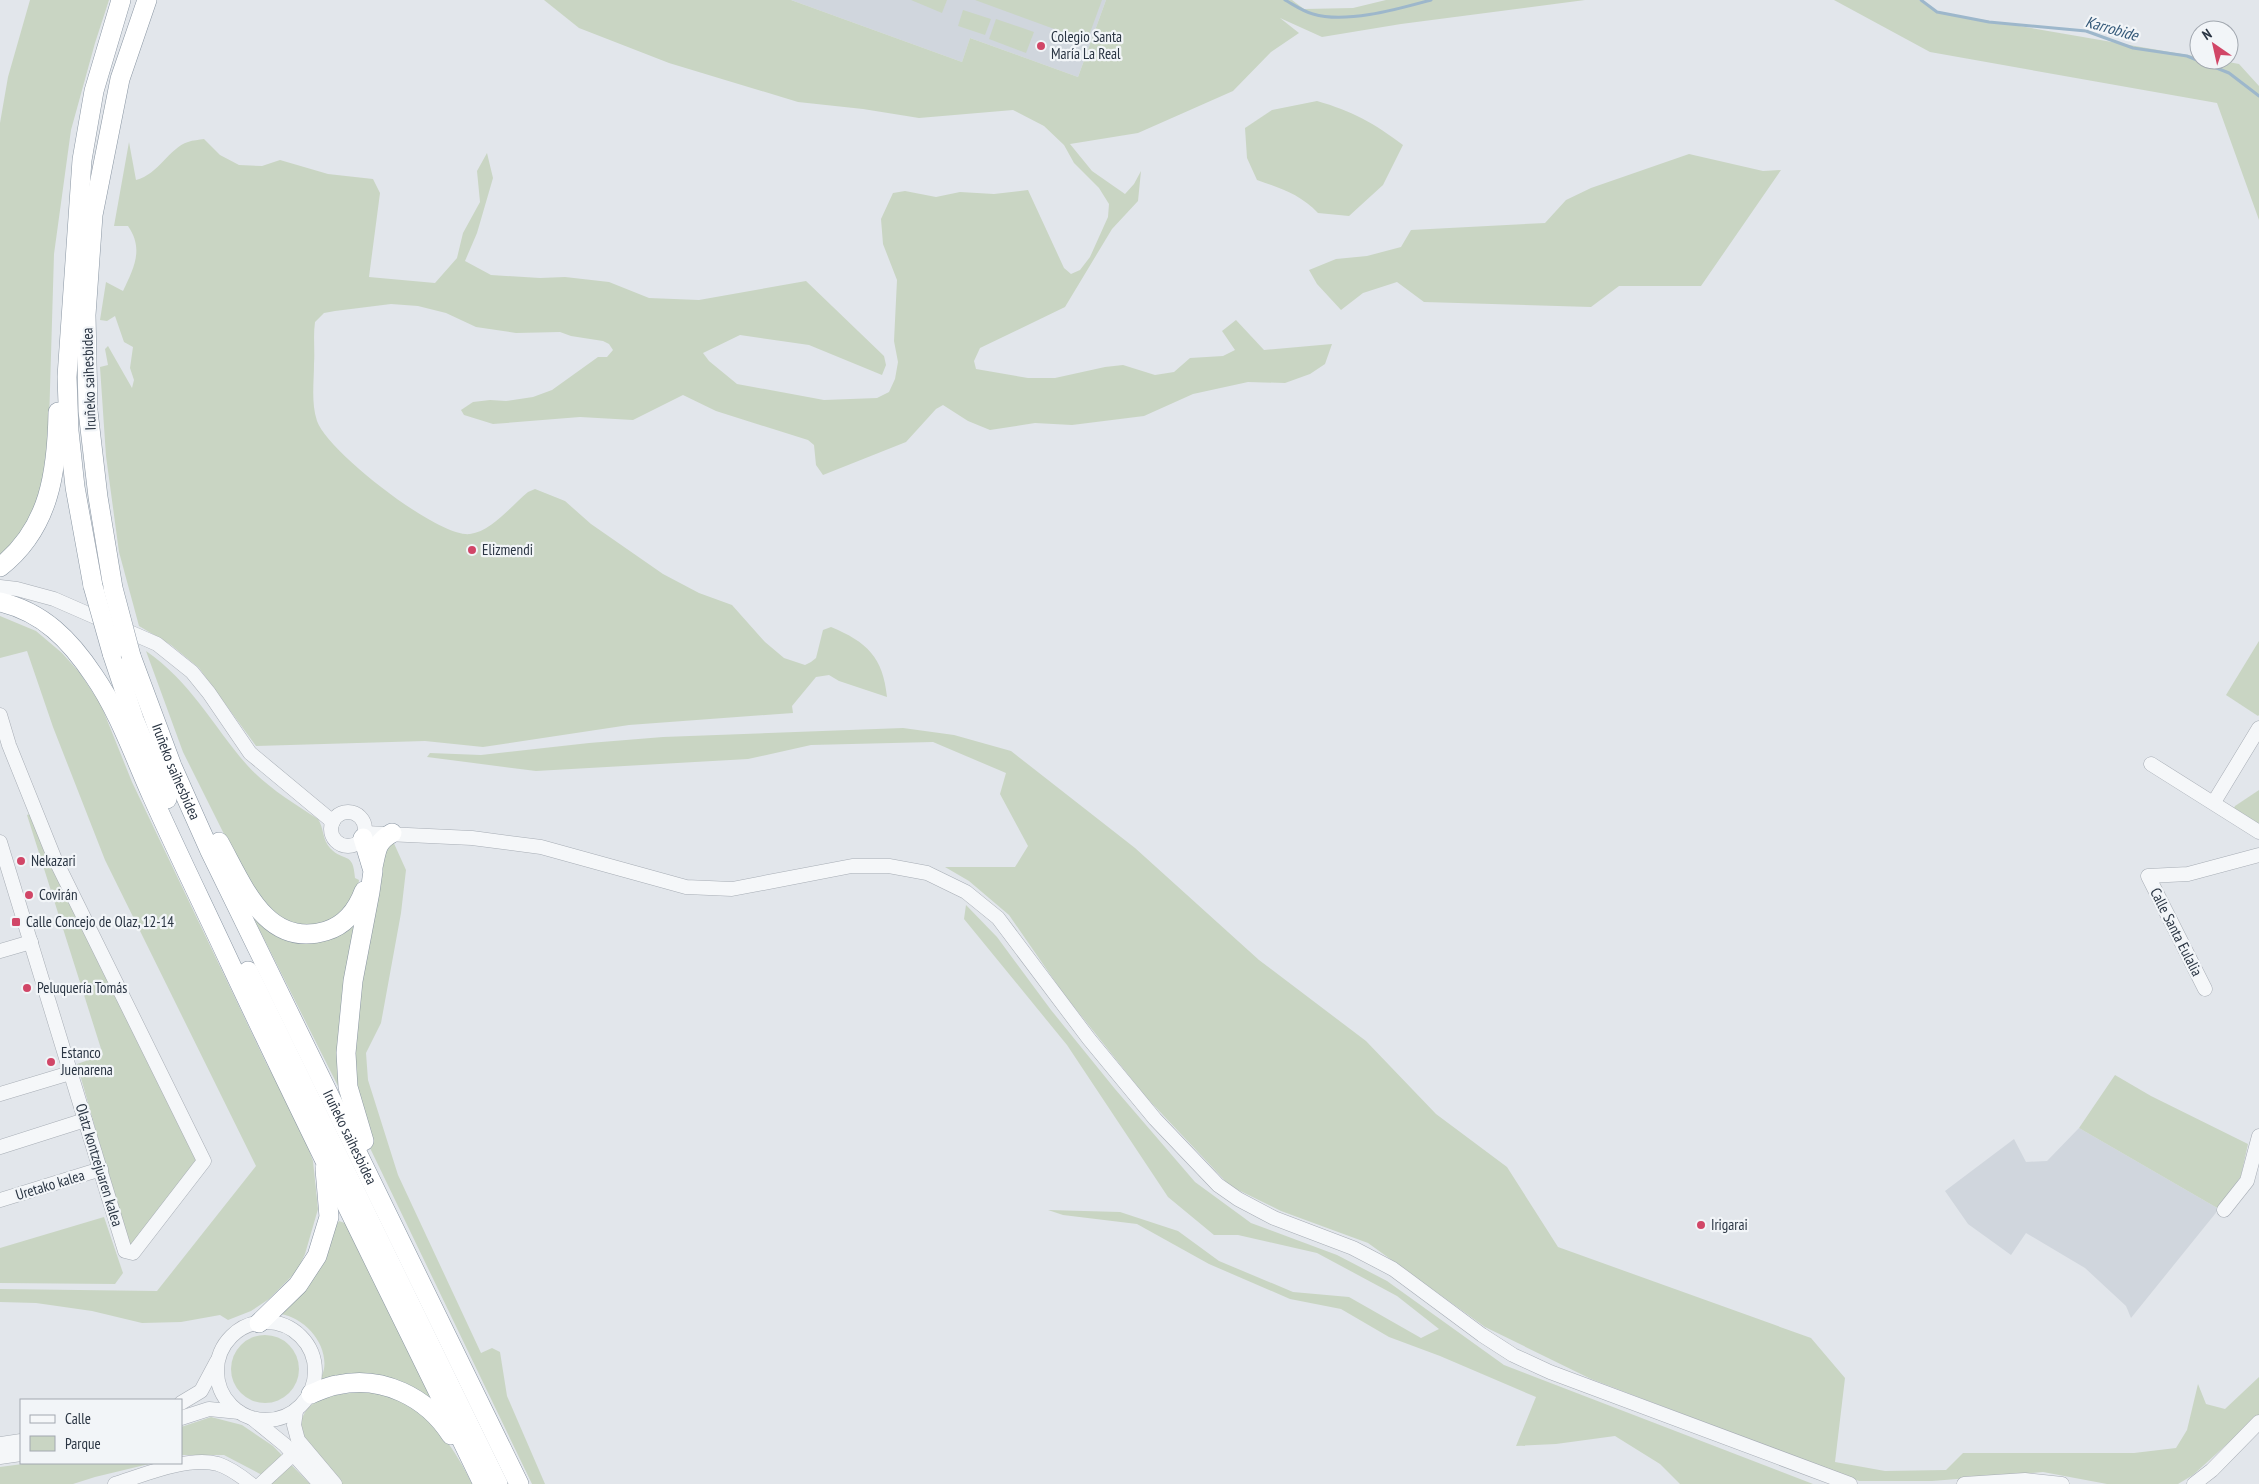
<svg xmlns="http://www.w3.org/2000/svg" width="2259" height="1484" font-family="'PT Sans Narrow',sans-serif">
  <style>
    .built { fill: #d0d6dd }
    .green { fill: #c9d5c3 }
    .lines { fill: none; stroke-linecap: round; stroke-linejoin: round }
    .stream { stroke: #9db7cb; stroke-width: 3 }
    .minor-casing { stroke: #a7adb5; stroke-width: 15 }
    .highway-casing { stroke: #8995a2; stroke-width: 20 }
    .minor { stroke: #f5f7f9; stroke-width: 14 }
    .highway { stroke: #fff; stroke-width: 19 }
    .highway-bridge-casing { stroke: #8995a2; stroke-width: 20; stroke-linecap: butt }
    .highway-bridge { stroke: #fff; stroke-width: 19 }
    .poi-dot { fill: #d14667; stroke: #f2f5f8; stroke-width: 2 }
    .labels { text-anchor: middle; stroke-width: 4.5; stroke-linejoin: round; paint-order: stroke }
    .poi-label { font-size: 15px; fill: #2a3543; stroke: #f2f5f8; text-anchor: start }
    .street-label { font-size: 15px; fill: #2a3543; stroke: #f2f5f8 }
    .water-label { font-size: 16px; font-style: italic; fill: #335878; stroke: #f2f5f8 }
  </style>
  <rect width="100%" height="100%" fill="#e2e6eb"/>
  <g class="built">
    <path d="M791 0H1106L1078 77 970 38 962 62Z"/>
    <path d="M2079 1128 2219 1209 2131 1318 2126 1306 2085 1268 2026 1233 2011 1255 1968 1224 1945 1191 2014 1139 2026 1162 2047 1161Z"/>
  </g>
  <g class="green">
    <path d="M30 0H109L95 43 71 130 54 254 48 456 39 499 18 542 0 558V123L8 77Z"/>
    <path d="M544 0H791L962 62 970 38 1078 77 1106 0H1292L1304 9 1353 8 1386 0H1585L1401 24 1322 37 1280 18 1299 33 1271 52 1233 91 1138 133 1070 144 1092 171 1125 194 1134 184 1141 171 1138 201 1112 229 1065 307 980 348 974 361 976 369 1028 378H1055L1105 367 1123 365 1155 375 1174 372 1190 358 1223 356 1235 350 1222 331 1236 320 1264 350 1332 344 1325 364 1310 374 1285 383 1248 382 1193 394 1144 416 1072 425 1035 423 990 430 968 421 943 405 936 409 906 442 823 475 816 465 814 445 808 440 716 411 683 395 633 420 580 417 493 424 464 415 461 410 473 402 490 400 506 401 533 397 552 390 598 357H607L613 350 609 344 603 341 571 336 560 332 516 333 476 327 446 313 418 306 391 304 335 311 324 313 315 322C313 336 315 350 314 364 314 382 311 403 317 421 327 451 438 538 470 534 492 531 511 506 528 492L535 489 565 501 591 524 663 574 699 593 732 605 765 642 784 658 805 665 811 662 816 658 823 630 831 627C867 642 883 657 887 697L839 681 829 675 816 677 792 706 793 713 629 725 483 747 425 741 256 746 199 668 171 645 139 626 119 552 106 456 100 367 108 365 105 349 108 346 132 388 134 380 130 368 133 347 124 342 115 316 107 321 100 320 106 282 123 291C134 268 144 249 128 226H114L129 142 136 180C159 174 169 148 188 142 193 140 199 140 204 139L220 155 239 165 262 166 280 160 328 174 373 179 380 193 369 277 435 283 457 258 463 233 480 202 477 171 487 153 493 178 477 233 465 261 491 275 540 278 565 277 609 282 649 298 699 300 806 281 884 356 886 365 882 375 809 345 740 335 703 353 709 361 737 384 824 400 877 398 889 392 895 379 898 362 894 341 897 280 883 244 881 219 893 193 905 191 936 197 960 192 994 194 1028 190 1064 268 1071 274 1080 270 1090 257 1108 217 1109 204 1099 188 1074 163 1064 145 1044 126 1013 110 919 118 863 109 798 102 669 63 579 28Z"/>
    <path d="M911 0H947L942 13Z"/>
    <path d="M975 0H1102L1087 41Z"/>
    <path d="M1834 0H1919L1938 12 2199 57V60H2218L2239 64 2259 86V220L2217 103 1930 52Z"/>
    <path d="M963 10 991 19 985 35 958 26Z"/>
    <path d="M996 19 1034 32 1026 53 989 39Z"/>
    <path d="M1317 101C1352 111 1374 123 1403 145L1383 185 1349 216 1318 213C1300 194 1280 188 1257 180L1247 158 1245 128 1272 110Z"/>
    <path d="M1689 154 1763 171 1781 170 1701 286H1619L1591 307 1424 302 1397 282 1363 293 1341 310 1317 284 1309 270 1336 259 1367 256 1401 247 1411 230 1545 223 1566 200 1591 188Z"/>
    <path d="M0 616 36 631 62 653 80 673 101 705 132 782 267 1065 298 1120 313 1161 318 1209 305 1254 297 1271 269 1299 251 1311 228 1320 220 1315 181 1322 142 1323 92 1311 36 1303 0 1302V1289L157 1291 256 1166 105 860 53 727 27 651 0 658Z"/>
    <path d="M2259 641V715L2258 716 2226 695Z"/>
    <path d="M146 651C190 681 213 726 247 765 267 787 293 803 318 819 324 828 322 839 330 848 344 863 353 850 355 878L359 880 357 896 336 921 291 927 255 896 183 752Z"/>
    <path d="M903 728 954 735 1011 751 1135 848 1259 960 1366 1041 1436 1114 1507 1167 1558 1247 1811 1338 1845 1378 1835 1462 1885 1471 1946 1470 1963 1453H2134L2176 1448 2187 1430 2198 1384 2206 1404 2225 1409 2259 1377V1415L2193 1475 2178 1484H2107L2043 1472 1932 1481H1859L1591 1379 1485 1327 1368 1243 1281 1211 1230 1186 1146 1097 1063 993 1009 915 969 881 945 867H1015L1028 846 1000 794 1006 773 933 742 811 745 748 759 536 771 427 757 430 753 481 755 589 743 663 737Z"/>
    <path d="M2259 790V824L2234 808 2235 806Z"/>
    <path d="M32 813 199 1162 136 1245 128 1244 77 1064 103 1055 27 815Z"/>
    <path d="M392 839 406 870 401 913 381 1023 366 1053 368 1080 398 1175 481 1353 492 1348 500 1352 507 1396 545 1484H532L370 1148 354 1081 353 1035 359 977 388 841Z"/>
    <path d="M243 897 306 942 361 911 347 1104Z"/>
    <path d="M966 905 997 937 1051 1010 1115 1089 1195 1182 1251 1223 1337 1255 1387 1281 1504 1365 1813 1484H1680L1660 1464 1615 1436 1556 1444 1516 1446 1536 1397 1440 1356 1389 1337 1341 1309 1290 1299 1209 1264 1137 1224 1063 1215 1048 1210 1120 1212 1178 1231 1219 1261 1293 1292 1349 1297 1421 1338 1439 1329 1397 1296 1317 1253 1238 1235H1214L1168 1197 1067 1045 964 919Z"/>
    <path d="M2115 1075 2151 1096 2248 1144 2241 1176 2219 1209 2079 1128Z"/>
    <path d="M104 1217 123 1273 115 1284 0 1283V1248Z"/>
    <path d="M339 1221 345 1223 434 1402 423 1397 318 1385C320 1380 323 1374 324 1369 328 1344 305 1318 281 1314Z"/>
    <circle cx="265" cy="1369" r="34"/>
    <path d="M370 1391C378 1393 388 1395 396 1398 430 1411 457 1452 472 1484H342L300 1436C301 1430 300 1422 303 1416 313 1393 347 1394 370 1391Z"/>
    <path d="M211 1417 242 1425 273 1446 310 1484H270L262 1475 224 1455H181V1427Z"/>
    <path d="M30 1463H153L95 1477 73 1484H0V1467Z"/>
  </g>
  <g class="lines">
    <g class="stream">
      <path d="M1285 0C1294 5 1304 12 1313 14 1346 24 1398 9 1431 0"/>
      <path d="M1921 0 1937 12 1989 22 2086 31 2133 48 2187 56 2229 73 2259 96"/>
    </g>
    <defs>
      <g id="minor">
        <path d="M0 587 17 589 54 599 157 644 192 672 209 693 250 753 333 822"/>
        <path d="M0 715 9 745 54 857 204 1161 133 1253 125 1251 0 842"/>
        <path d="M2151 764 2259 832"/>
        <path d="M2214 802 2259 728"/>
        <circle cx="348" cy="829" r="17"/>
        <path d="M365 833 472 838 541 847 686 887 732 889 852 866H889L927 873 966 892 998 918 1089 1039 1155 1119 1218 1185 1238 1199 1274 1218 1353 1248 1393 1269 1482 1335 1513 1355 1550 1372 1850 1484"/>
        <path d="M0 951 31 942"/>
        <path d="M2205 989 2148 876 2188 874 2259 855"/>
        <path d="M0 1094 70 1073"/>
        <path d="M0 1147 85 1120"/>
        <path d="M0 1200 101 1169"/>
        <path d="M2224 1210 2247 1181 2259 1136"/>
        <circle cx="266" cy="1371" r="49"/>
        <path d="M181 1403 201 1391 217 1361"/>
        <path d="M296 1411 294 1425 298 1440 335 1484"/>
        <path d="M181 1418 209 1409 239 1412"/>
        <path d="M253 1419 285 1445 320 1484"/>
        <path d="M0 1444 21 1441"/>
        <path d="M0 1457 21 1454"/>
        <path d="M115 1484C143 1475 188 1456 218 1464 230 1468 241 1476 251 1484"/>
        <path d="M261 1484 288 1459"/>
        <path d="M1964 1484 2025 1480 2062 1484"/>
        <path d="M2194 1484 2212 1470 2259 1422"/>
      </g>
      <g id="highway">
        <path d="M0 567C50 528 57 471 58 412"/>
        <path d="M93 586 75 487 69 431 67 377 82 160 94 91 121 0"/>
        <path d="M113 588 98 497 88 411 86 315 93 215 120 79 147 0"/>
        <path d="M0 602C43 612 70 640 94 676 119 712 134 756 152 796 177 852 204 907 230 963 312 1138 399 1310 483 1484"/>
        <path d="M112 653 134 719 167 799"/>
        <path id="s1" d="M131 656 172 766 209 849 519 1484"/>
        <path d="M363 838 373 871 370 892 353 981 346 1053 348 1087 364 1141"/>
        <path d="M219 842C243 885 266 949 326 931 346 925 357 910 364 891"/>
        <path d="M373 867C377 850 376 842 392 833"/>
        <path d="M248 971 498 1484"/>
        <path d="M259 1323 298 1285 317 1256 329 1217 325 1169"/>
        <path d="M311 1394C319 1391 328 1386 337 1385 382 1375 427 1397 451 1435"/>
      </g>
    </defs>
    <use href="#minor" class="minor-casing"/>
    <use href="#highway" class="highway-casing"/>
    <use href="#minor" class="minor"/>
    <use href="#highway" class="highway"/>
    <defs>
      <g id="highway-bridge">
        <path d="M93 586 112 653"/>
        <path d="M113 588 131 656"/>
      </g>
    </defs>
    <use href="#highway-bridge" class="highway-bridge-casing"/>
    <use href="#highway-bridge" class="highway-bridge"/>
  </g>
  <g class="poi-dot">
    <circle cx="1041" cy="46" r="5"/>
    <circle cx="472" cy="550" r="5"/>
    <circle cx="21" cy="861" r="5"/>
    <circle cx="29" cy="895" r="5"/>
    <rect x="11" y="917" width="10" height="10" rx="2.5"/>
    <circle cx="27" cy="988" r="5"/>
    <circle cx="51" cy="1062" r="5"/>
    <circle cx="1701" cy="1225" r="5"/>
  </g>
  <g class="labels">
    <g class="poi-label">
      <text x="1051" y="42">Colegio Santa<tspan x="1051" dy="17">María La Real</tspan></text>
      <text x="482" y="555">Elizmendi</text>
      <text x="31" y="866">Nekazari</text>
      <text x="39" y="900">Covirán</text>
      <text x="26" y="927">Calle Concejo de Olaz, 12-14</text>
      <text x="37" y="993">Peluquería Tomás</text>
      <text x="61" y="1058">Estanco<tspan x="61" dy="17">Juenarena</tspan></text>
      <text x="1711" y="1230">Irigarai</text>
    </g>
    <g class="street-label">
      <text transform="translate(89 379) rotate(-92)" y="5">Iruñeko saihesbidea</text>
      <text dy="5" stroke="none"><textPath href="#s1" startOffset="124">Iruñeko saihesbidea</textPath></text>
      <text transform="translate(2176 932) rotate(63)" y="5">Calle Santa Eulalia</text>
      <text dy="5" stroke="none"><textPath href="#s1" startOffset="529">Iruñeko saihesbidea</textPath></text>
      <text transform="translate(99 1165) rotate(73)" y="5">Olatz kontzejuaren kalea</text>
      <text transform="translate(50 1185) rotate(-17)" y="5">Uretako kalea</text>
    </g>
    <g class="water-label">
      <text transform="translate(2112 28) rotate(16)" y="6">Karrobide</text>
    </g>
  </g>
  <rect x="20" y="1399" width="162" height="65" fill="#f2f5f8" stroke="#a2a8b0"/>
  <rect x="30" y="1415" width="25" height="8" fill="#f5f7f9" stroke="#a2a8b0"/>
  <text x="65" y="1424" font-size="15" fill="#2a3543">Calle</text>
  <rect x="30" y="1436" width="25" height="15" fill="#c9d5c3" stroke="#a2a8b0"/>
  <text x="65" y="1449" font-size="15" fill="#2a3543">Parque</text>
  <g transform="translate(2214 45) rotate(326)"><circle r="24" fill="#f2f5f8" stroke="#a2a8b0"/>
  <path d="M0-4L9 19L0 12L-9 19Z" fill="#d14667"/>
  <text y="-8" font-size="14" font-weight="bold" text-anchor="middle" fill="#2a3543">N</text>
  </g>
</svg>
